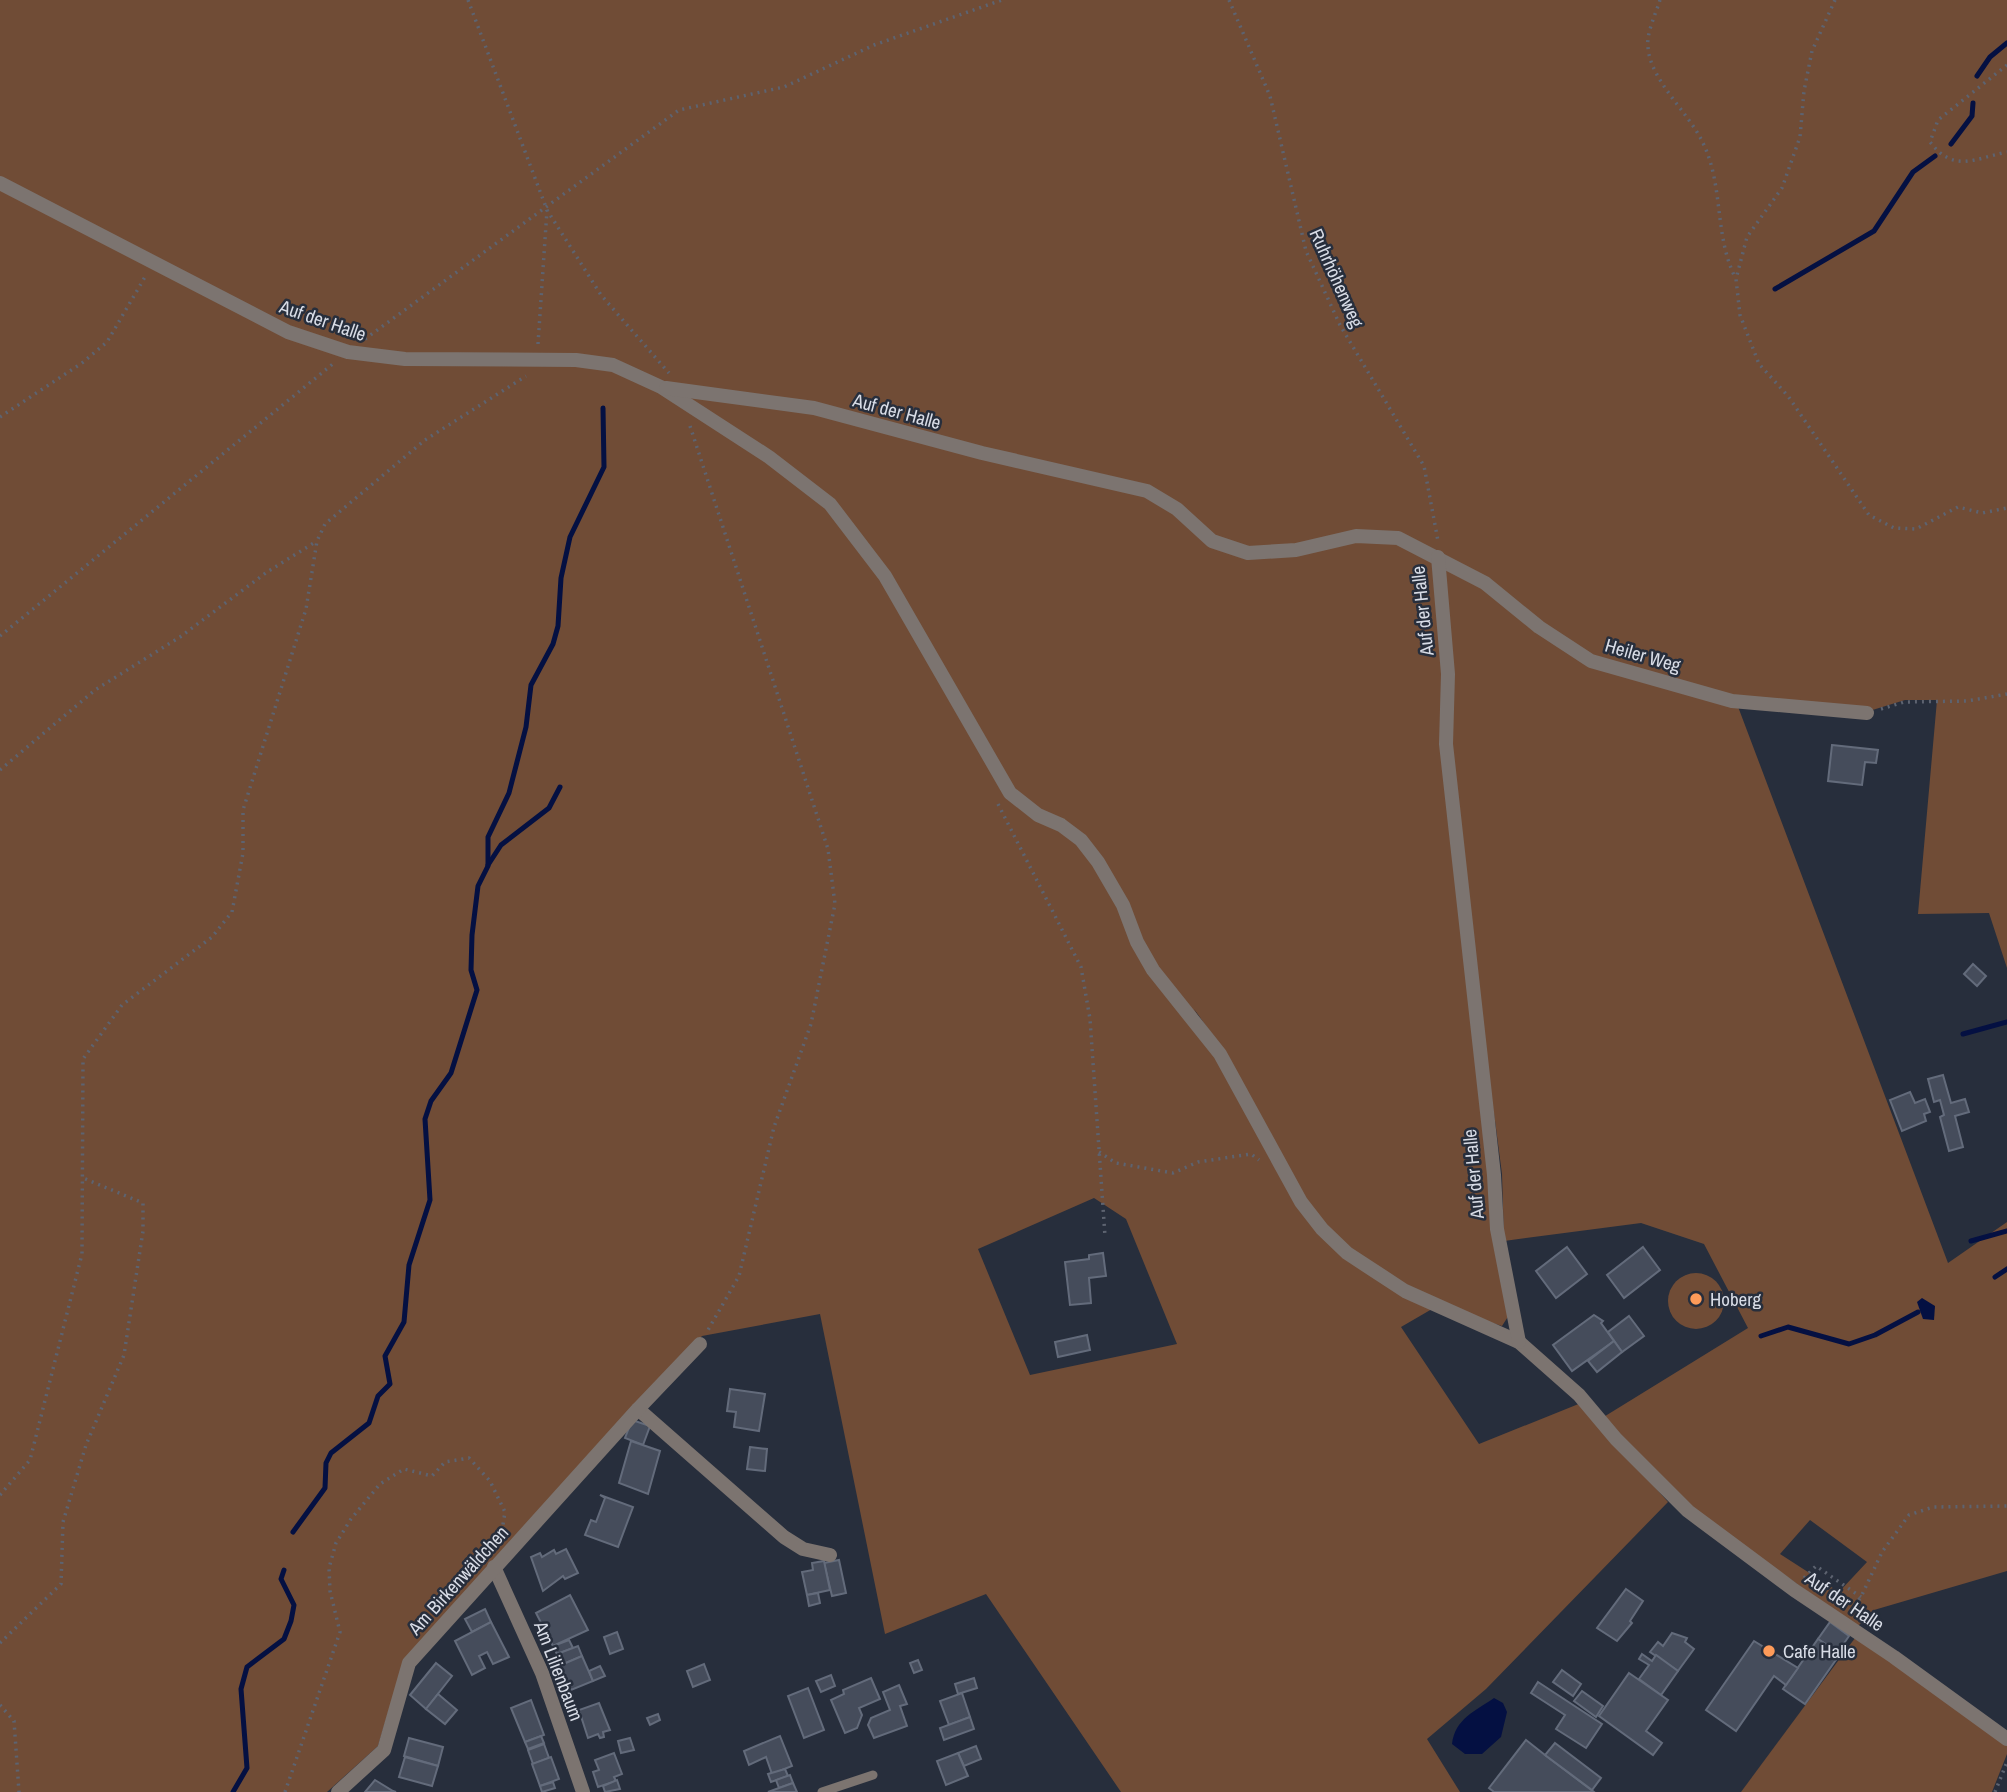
<svg xmlns="http://www.w3.org/2000/svg" width="2007" height="1792" font-family="'Archivo Narrow',sans-serif">
  <style>
    .green { fill: #704c36; fill-rule: evenodd }
    .water { fill: #041042 }
    .lines { fill: none; stroke-linecap: round; stroke-linejoin: round }
    .stream { stroke: #041042; stroke-width: 5 }
    .building { fill: #454c5b; stroke: #636b7b; stroke-width: 2 }
    .path { stroke: #5d6370; stroke-width: 3.5; stroke-dasharray: 2 5; stroke-linecap: butt }
    .service { stroke: #7c7470; stroke-width: 9 }
    .minor { stroke: #7c7470; stroke-width: 14 }
    .poi-dot { fill: #fe9b59; stroke: #272e3c; stroke-width: 2.5 }
    .labels { text-anchor: middle; stroke-width: 5; stroke-linejoin: round; paint-order: stroke }
    .street-label { font-size: 19px; fill: #d8dce6; stroke: #272e3c }
    .poi-label { font-size: 19px; fill: #d8dce6; stroke: #272e3c; text-anchor: start }
  </style>
  <rect width="100%" height="100%" fill="#272e3c"/>
  <g class="green">
    <path d="M0 0H2007V968L1989 913 1918 914 1937 700H1905L1866 712 1737 704 1948 1263 2007 1222V1571L1874 1610 1857 1627 1680 1500 1602 1418 1748 1328 1704 1244 1641 1223 1504 1241 1502 1174 1494 1113 1509 1315 1502 1326C1446 1310 1392 1281 1347 1245 1339 1239 1329 1232 1323 1224 1272 1158 1244 1076 1194 1009L1314 1223 1432 1309 1401 1327 1479 1444 1581 1403 1668 1502 1486 1689 1427 1739 1460 1792H1121L986 1594 885 1634 820 1314 702 1336 404 1660 378 1746 327 1792H0ZM1094 1198 1126 1219 1177 1344 1030 1375 978 1249ZM1810 1520 1867 1562 1839 1592 1780 1554Z"/>
    <circle cx="1696" cy="1301" r="28"/>
    <path d="M1858 1634 2007 1742V1754L1992 1792H1741Z"/>
  </g>
  <g class="water">
    <path d="M1922 1298 1935 1306 1934 1320 1923 1319 1917 1302Z"/>
    <path d="M1494 1698 1503 1703 1507 1712 1501 1737 1482 1754H1465L1452 1744C1455 1719 1475 1711 1494 1698Z"/>
  </g>
  <g class="lines">
    <g class="stream">
      <path d="M1977 76 1990 57 2007 43"/>
      <path d="M1951 144 1972 116 1973 103"/>
      <path d="M1775 289 1874 231 1913 172 1935 156"/>
      <path d="M488 865 501 845 549 808 560 787"/>
      <path d="M1963 1034 2007 1022"/>
      <path d="M1971 1241 2007 1231"/>
      <path d="M1995 1277 2007 1269"/>
      <path d="M1761 1336 1788 1327 1849 1344 1875 1335 1918 1312"/>
      <path d="M293 1532 325 1488 326 1463 331 1453 369 1423 378 1396 390 1384 385 1356 404 1322 409 1265 430 1200 425 1119 431 1101 451 1073 477 990 471 970 472 935 478 886 488 866V837L509 793 526 727 531 685 553 644 558 626 561 578 570 537 604 467 603 408"/>
      <path d="M233 1792 247 1768 241 1689 247 1667 284 1639 291 1621 294 1605 281 1579 284 1570"/>
    </g>
  </g>
  <g class="building">
    <path d="M1832 745 1878 750 1876 763 1865 762 1862 785 1828 781Z"/>
    <path d="M1973 964 1986 976 1977 986 1964 974Z"/>
    <path d="M1943 1075 1951 1103 1965 1099 1969 1112 1955 1116 1963 1147 1949 1151 1940 1117 1944 1115 1940 1100 1934 1102 1928 1079Z"/>
    <path d="M1910 1092 1915 1103 1925 1099 1930 1112 1924 1114 1926 1121 1902 1131 1890 1100Z"/>
    <path d="M1567 1247 1587 1274 1556 1298 1536 1271Z"/>
    <path d="M1643 1247 1660 1270 1624 1298 1607 1275Z"/>
    <path d="M1103 1253 1106 1276 1089 1278 1091 1303 1070 1305 1065 1262 1089 1259V1255Z"/>
    <path d="M1594 1315 1603 1321 1601 1323 1614 1341 1572 1371 1553 1345Z"/>
    <path d="M1629 1316 1644 1336 1622 1352 1608 1332Z"/>
    <path d="M1087 1335 1090 1350 1058 1357 1055 1342Z"/>
    <path d="M1614 1341 1622 1352 1597 1372 1588 1361Z"/>
    <path d="M730 1389 765 1394 759 1431 734 1427 736 1412 727 1411Z"/>
    <path d="M632 1420 650 1426 643 1445 625 1438Z"/>
    <path d="M631 1441 660 1451 648 1494 619 1483Z"/>
    <path d="M750 1447 767 1449 765 1471 747 1469Z"/>
    <path d="M600 1495 633 1507 618 1547 585 1535 591 1520 596 1522 605 1498Z"/>
    <path d="M566 1549 578 1573 565 1579 563 1576 543 1591 531 1557 540 1553 542 1557 554 1550 556 1554Z"/>
    <path d="M839 1560 846 1593 832 1596 824 1563Z"/>
    <path d="M824 1561 830 1590 807 1595 802 1572 813 1570 812 1563Z"/>
    <path d="M1626 1589 1643 1601 1630 1621 1632 1623 1617 1641 1597 1628Z"/>
    <path d="M818 1593 820 1603 809 1606 807 1595Z"/>
    <path d="M570 1595 588 1630 553 1646 536 1613Z"/>
    <path d="M485 1609 491 1622 472 1632 465 1619Z"/>
    <path d="M491 1622 509 1657 493 1664 487 1652 479 1656 485 1668 472 1675 455 1641Z"/>
    <path d="M1830 1622 1849 1636 1838 1652 1818 1639Z"/>
    <path d="M617 1632 623 1649 610 1654 604 1637Z"/>
    <path d="M1672 1633 1687 1638 1685 1642 1694 1649 1678 1671 1650 1652 1658 1642 1663 1646Z"/>
    <path d="M1818 1639 1840 1654 1805 1704 1783 1689Z"/>
    <path d="M569 1640 573 1648 557 1654 553 1646Z"/>
    <path d="M1754 1641 1798 1668 1786 1685 1774 1676 1736 1731 1706 1710Z"/>
    <path d="M578 1646 582 1656 561 1665 557 1654Z"/>
    <path d="M1642 1654 1652 1661 1656 1655 1678 1671 1661 1695 1639 1679 1649 1665 1639 1659Z"/>
    <path d="M582 1656 593 1681 571 1690 561 1665Z"/>
    <path d="M918 1660 922 1670 914 1673 910 1663Z"/>
    <path d="M436 1663 452 1676 426 1709 410 1695Z"/>
    <path d="M704 1664 710 1680 693 1687 687 1671Z"/>
    <path d="M600 1666 605 1676 593 1681 589 1671Z"/>
    <path d="M1562 1670 1581 1684 1573 1696 1553 1682Z"/>
    <path d="M1629 1673 1668 1700 1646 1731 1662 1743 1653 1755 1599 1716Z"/>
    <path d="M831 1675 835 1686 821 1692 816 1681Z"/>
    <path d="M871 1678 880 1699 859 1708 862 1715 857 1728 845 1733 831 1700 844 1694 843 1690Z"/>
    <path d="M974 1678 977 1688 958 1694 955 1684Z"/>
    <path d="M1538 1682 1602 1724 1586 1748 1556 1729 1565 1715 1531 1693Z"/>
    <path d="M899 1685 907 1704 900 1706 907 1726 874 1738 868 1725 871 1718 890 1710 883 1692Z"/>
    <path d="M808 1688 824 1730 804 1738 788 1696Z"/>
    <path d="M1582 1691 1603 1706 1596 1717 1574 1701Z"/>
    <path d="M962 1693 970 1717 949 1725 940 1701Z"/>
    <path d="M438 1694 457 1710 445 1724 426 1709Z"/>
    <path d="M531 1700 544 1735 525 1742 511 1708Z"/>
    <path d="M599 1703 610 1730 603 1732 604 1737 600 1738 598 1734 588 1738 579 1710Z"/>
    <path d="M658 1714 660 1720 650 1725 647 1718Z"/>
    <path d="M970 1717 974 1729 944 1740 940 1728Z"/>
    <path d="M541 1736 544 1743 528 1749 525 1742Z"/>
    <path d="M780 1736 792 1766 772 1774 766 1757 749 1765 744 1751Z"/>
    <path d="M409 1738 443 1747 438 1766 404 1756Z"/>
    <path d="M630 1738 634 1750 621 1753 618 1741Z"/>
    <path d="M1526 1740 1545 1755 1594 1792H1494L1489 1788Z"/>
    <path d="M1555 1743 1601 1778 1592 1790 1545 1755Z"/>
    <path d="M544 1744 549 1758 533 1764 528 1750Z"/>
    <path d="M976 1746 981 1759 964 1766 958 1753Z"/>
    <path d="M614 1753 622 1774 614 1777 616 1781 598 1787 593 1772 599 1770 595 1760Z"/>
    <path d="M958 1753 968 1776 946 1785 937 1761Z"/>
    <path d="M405 1757 438 1766 432 1786 399 1777Z"/>
    <path d="M551 1757 559 1779 540 1786 532 1764Z"/>
    <path d="M785 1769 788 1776 771 1782 768 1774Z"/>
    <path d="M790 1775 793 1783 779 1788 776 1780Z"/>
    <path d="M375 1780 393 1791 396 1792H365Z"/>
    <path d="M617 1780 620 1789 605 1792 603 1786Z"/>
    <path d="M553 1782 555 1788 542 1792 540 1786Z"/>
    <path d="M793 1783 797 1792H768L779 1788Z"/>
  </g>
  <g class="lines">
    <g class="path">
      <path d="M468 0 547 210 601 295 669 373"/>
      <path d="M1229 0 1270 96 1306 251 1340 325 1424 466 1438 541"/>
      <path d="M1660 0C1656 13 1646 34 1648 47 1650 80 1688 112 1702 141 1724 184 1714 235 1735 277"/>
      <path d="M1835 0 1812 51 1804 91 1800 137 1782 188 1747 237 1736 279 1740 315 1759 364 1788 396 1869 515 1894 528 1916 529 1958 507 1982 513 2007 508"/>
      <path d="M2007 65 1938 120 1930 142C1954 173 1973 159 2007 152"/>
      <path d="M365 339 679 110 784 87 874 45 1002 0"/>
      <path d="M538 344 547 210"/>
      <path d="M0 417 82 363 107 342 145 277"/>
      <path d="M690 426 828 849 835 904 811 1024 774 1127 739 1276 708 1330"/>
      <path d="M0 636 334 363"/>
      <path d="M1881 709 1904 702 1967 701 2007 694"/>
      <path d="M0 770 95 690 180 637 267 572 317 541"/>
      <path d="M998 804 1081 967 1090 1019 1105 1236"/>
      <path d="M1099 1152 1116 1163 1173 1173 1198 1162 1251 1154 1259 1160"/>
      <path d="M0 1495 30 1460 82 1254 83 1059 122 1005 212 937 232 912 243 853V810L306 609 317 541 325 524 425 440 526 376"/>
      <path d="M1804 1578 1816 1566 1861 1597"/>
      <path d="M1850 1611 1861 1597 1882 1552 1909 1515 1933 1507 2007 1506"/>
      <path d="M0 1643 61 1584 63 1522 86 1445 124 1355 143 1231V1203L83 1178"/>
      <path d="M0 1705 14 1721 19 1792"/>
      <path d="M285 1792 340 1632 330 1591 329 1568 336 1543 351 1519 380 1484 404 1469 432 1476 445 1462 469 1458 490 1481 505 1512 501 1537"/>
      <path d="M1995 1792 2007 1762"/>
    </g>
    <path class="service" d="M822 1792 873 1775"/>
    <g class="minor">
      <path d="M0 183 288 332 348 352 405 359 576 360 613 365 661 387 769 457 830 504 885 576 1010 793 1038 815 1061 825 1081 840 1098 862 1123 905 1137 942 1153 970 1220 1054 1301 1202 1322 1229 1347 1253 1405 1291 1519 1342 1579 1395 1616 1439 1688 1511 1794 1590 1894 1657 2007 1739"/>
      <path d="M666 388 814 408 982 453 1147 491 1177 509 1212 541 1248 553 1296 550 1356 536 1398 538 1485 583 1539 627 1591 661 1732 701 1867 713"/>
      <path d="M1438 557 1448 674 1446 744 1494 1175 1497 1229 1519 1342"/>
      <path d="M638 1409 784 1537 803 1549 830 1555"/>
      <path d="M494 1567 542 1673 583 1792"/>
      <path d="M338 1792 384 1750 409 1663 638 1409 700 1344"/>
    </g>
  </g>
  <g class="poi-dot">
    <circle cx="1696" cy="1299" r="7"/>
    <circle cx="1769" cy="1651" r="7"/>
  </g>
  <g class="labels">
    <g class="street-label">
      <text transform="translate(1337 278) rotate(66)" y="7">Ruhrhöhenweg</text>
      <text transform="translate(323 320) rotate(19)" y="7">Auf der Halle</text>
      <text transform="translate(897 411) rotate(15)" y="7">Auf der Halle</text>
      <text transform="translate(1422 611) rotate(-96)" y="7">Auf der Halle</text>
      <text transform="translate(1643 655) rotate(16)" y="7">Heiler Weg</text>
      <text transform="translate(1473 1174) rotate(-95)" y="7">Auf der Halle</text>
      <text transform="translate(458 1580) rotate(-48)" y="7">Am Birkenwäldchen</text>
      <text transform="translate(1845 1601) rotate(34)" y="7">Auf der Halle</text>
      <text transform="translate(559 1671) rotate(69)" y="7">Am Lilienbaum</text>
    </g>
    <g class="poi-label">
      <text x="1710" y="1306">Hoberg</text>
      <text x="1783" y="1658">Cafe Halle</text>
    </g>
  </g>
</svg>
